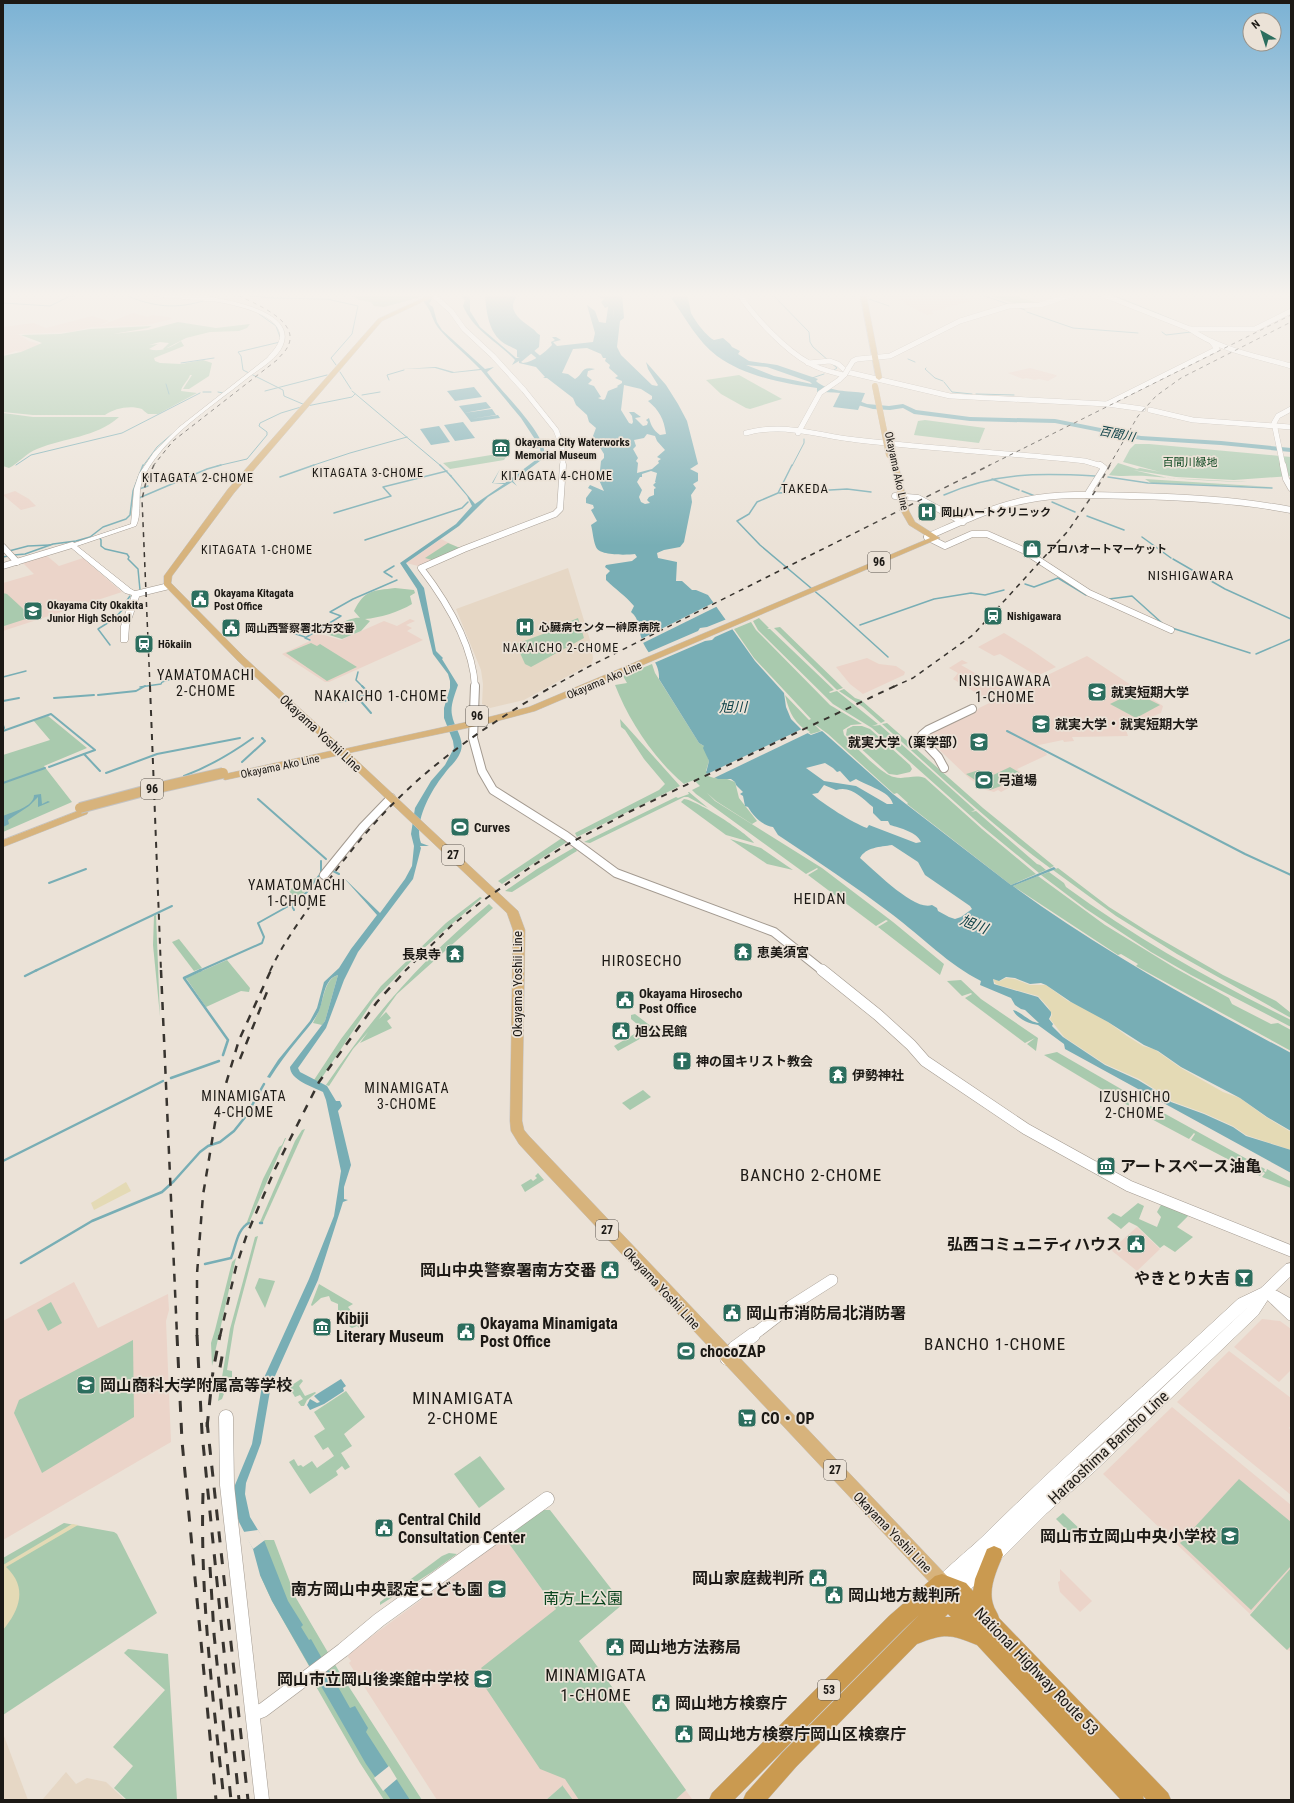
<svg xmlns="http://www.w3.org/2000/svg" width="1294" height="1803" font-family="'Roboto Condensed','Noto Sans JP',sans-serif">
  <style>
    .education { fill: #ebd4c9 }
    .medical { fill: #e6d7c5 }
    .green { fill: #a9caae }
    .sand { fill: #e4dab5 }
    .water { fill: #78aeb5; fill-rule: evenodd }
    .pier { fill: #ebe2d7 }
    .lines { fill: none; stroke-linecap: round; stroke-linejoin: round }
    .stream-far3 { stroke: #78aeb5; stroke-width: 1 }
    .stream-far2 { stroke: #78aeb5; stroke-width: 1.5 }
    .stream-far1 { stroke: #78aeb5; stroke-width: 2 }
    .stream { stroke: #78aeb5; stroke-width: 2.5 }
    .river { fill: #78aeb5; fill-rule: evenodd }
    .tertiary-far4-casing { stroke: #a39a90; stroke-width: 5.5 }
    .tertiary-far3-casing { stroke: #a39a90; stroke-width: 7 }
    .tertiary-far2-casing { stroke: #a39a90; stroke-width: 10 }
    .tertiary-far1-casing { stroke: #a39a90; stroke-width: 12 }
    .tertiary-casing { stroke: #a39a90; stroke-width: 15 }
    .secondary-casing { stroke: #a39a90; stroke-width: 1 }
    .primary-casing { stroke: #c4c3c2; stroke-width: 1 }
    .trunk-casing { stroke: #c4c3c2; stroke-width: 1 }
    .tertiary-far4 { stroke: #fff; stroke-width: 5 }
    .tertiary-far3 { stroke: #fff; stroke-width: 6 }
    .tertiary-far2 { stroke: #fff; stroke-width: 8 }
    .tertiary-far1 { stroke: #fff; stroke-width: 11 }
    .tertiary { stroke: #fff; stroke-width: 14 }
    .secondary { fill: #fff; fill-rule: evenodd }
    .primary { fill: #d7b37c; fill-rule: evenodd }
    .trunk { fill: #ca9a50; fill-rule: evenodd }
    .rail-far4 { stroke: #38342f; stroke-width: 1; stroke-dasharray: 4 4; stroke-linecap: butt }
    .rail-far3 { stroke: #38342f; stroke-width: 1.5; stroke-dasharray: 5 5; stroke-linecap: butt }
    .rail-far2 { stroke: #38342f; stroke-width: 2; stroke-dasharray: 6 6; stroke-linecap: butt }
    .rail-far1 { stroke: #38342f; stroke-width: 2.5; stroke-dasharray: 8 8; stroke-linecap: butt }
    .rail { stroke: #38342f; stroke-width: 3; stroke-dasharray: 11 11; stroke-linecap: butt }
    .tertiary-bridge-casing { stroke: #a39a90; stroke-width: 5.5; stroke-linecap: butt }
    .primary-bridge-far1-casing { stroke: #c4c3c2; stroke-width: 6; stroke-linecap: butt }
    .primary-bridge-casing { stroke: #c4c3c2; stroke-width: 12; stroke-linecap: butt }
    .tertiary-bridge { stroke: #fff; stroke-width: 5 }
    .primary-bridge-far1 { stroke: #d7b37c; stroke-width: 6 }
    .primary-bridge { stroke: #d7b37c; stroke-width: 10 }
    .labels { text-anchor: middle; stroke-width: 3.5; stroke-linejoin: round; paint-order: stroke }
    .far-poi-label { font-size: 11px; font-weight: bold; fill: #1c1915; stroke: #ebe2d7; text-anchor: start }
    .far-park-label { font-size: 11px; fill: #09441d; stroke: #ebe2d7 }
    .far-street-label { font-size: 11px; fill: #1c1915; stroke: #ebe2d7 }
    .far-water-label { font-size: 12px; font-style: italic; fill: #104349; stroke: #ebe2d7 }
    .far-neighbourhood-label { font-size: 12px; letter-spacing: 1px; fill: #1c1915; stroke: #ebe2d7 }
    .shield { fill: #ebe2d7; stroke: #5a554f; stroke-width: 1 }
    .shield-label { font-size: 12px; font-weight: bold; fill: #1c1915 }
    .far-quarter-label { font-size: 13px; letter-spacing: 1px; fill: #1c1915; stroke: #ebe2d7 }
    .poi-label { font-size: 13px; font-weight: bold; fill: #1c1915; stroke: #ebe2d7; text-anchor: start }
    .street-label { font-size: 13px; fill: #1c1915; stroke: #ebe2d7 }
    .neighbourhood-label { font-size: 14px; letter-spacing: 1px; fill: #1c1915; stroke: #ebe2d7 }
    .water-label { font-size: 14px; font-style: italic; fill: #104349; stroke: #ebe2d7 }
    .quarter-label { font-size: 15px; letter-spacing: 1px; fill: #1c1915; stroke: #ebe2d7 }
    .near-poi-label { font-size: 16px; font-weight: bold; fill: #1c1915; stroke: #ebe2d7; text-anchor: start }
    .near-street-label { font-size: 16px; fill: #1c1915; stroke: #ebe2d7 }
    .near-park-label { font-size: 16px; fill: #09441d; stroke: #ebe2d7 }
    .near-neighbourhood-label { font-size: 17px; letter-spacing: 1px; fill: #1c1915; stroke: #ebe2d7 }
  </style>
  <rect width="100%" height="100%" fill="#ebe2d7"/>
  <g class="education">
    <path d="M882 294H952L961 295 972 301 944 308 946 309 931 311 934 314 927 315 903 303 905 302Z"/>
    <path d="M133 313 148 317 152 315 169 317 172 319 147 325 92 327 70 332 18 334 29 341 43 345 24 352 16 351 3 355V324L4 327 34 323 46 328 92 316 109 321 100 325H102Z"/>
    <path d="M1030 368 1056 375 1057 376 1048 381 1039 379 1035 380 1026 378 1023 379 1008 373Z"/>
    <path d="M15 491 29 499 36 506 21 510 3 495Z"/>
    <path d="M441 539 461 549 418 566 406 563Z"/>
    <path d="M46 555 59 566 83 558 122 592 3 631V583L34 574 22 562Z"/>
    <path d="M410 619 415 621 406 625 412 628 407 631 423 640 329 682H325L282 654 312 640 307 637 334 621 339 623 325 631 324 635 341 640 384 621 397 626Z"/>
    <path d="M1004 633 1030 649 1056 667 1037 676 1000 654 994 656 978 647Z"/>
    <path d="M1087 656 1163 706 1161 713 1130 726H1125L1128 736 1072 737 1074 741 1064 742 1063 740 1034 746 1046 753 1047 755 1017 769 1029 777 1001 792 998 790 994 792 986 790 970 779 928 739 927 735 973 714 979 708Z"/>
    <path d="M867 658 879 664 896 666 905 672 904 675 863 694 850 684 836 667Z"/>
    <path d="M962 660 968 663 961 665 1006 691 988 700 953 679 958 673 949 668Z"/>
    <path d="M1137 1227 1160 1249 1137 1271 1111 1250Z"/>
    <path d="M74 1282 98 1328 168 1294 169 1310 166 1321 171 1442 3 1540V1321Z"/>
    <path d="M1262 1319 1280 1321 1291 1329V1370L1279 1382 1234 1347Z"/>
    <path d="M1229 1351 1291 1398V1425L1289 1428 1291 1430V1495L1177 1402Z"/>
    <path d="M1172 1407 1291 1505V1651L1287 1650 1250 1615 1274 1587 1250 1614 1103 1474Z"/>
    <path d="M505 1538 692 1799 691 1800H573L562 1786 546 1800H437L349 1663 351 1661 348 1657 349 1653Z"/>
    <path d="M1060 1569 1092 1601 1080 1612 1060 1592 1058 1582 1060 1581Z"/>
  </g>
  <g class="medical">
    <path d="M568 568 590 640 593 658 592 663 524 700 490 708 482 704 483 684 481 670 456 609Z"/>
    <path d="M4 1736 28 1800H3V1737Z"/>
    <path d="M66 1772 76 1784 87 1778 106 1782 125 1800H43V1799Z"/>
  </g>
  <g class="green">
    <path d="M348 294H431L418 295 421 297 384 307 374 306 371 302 359 300Z"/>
    <path d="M985 294H1010L1041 304H1016Z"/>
    <path d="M178 322 216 328 250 324 247 328 239 331 210 332 186 338 165 349H163L169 343 160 342 149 345 158 344 149 349C160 353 171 347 181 341L184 346 154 358 155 361 160 363 181 364 203 360 212 363 209 376 189 389H183L192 375H190C188 381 182 385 181 391L197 393 158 414H148L144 411 142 409C130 405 115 408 105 415H33L3 412V356L21 352 42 343 21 335 60 334 90 329 152 326 148 328 113 334 148 330Z"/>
    <path d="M739 375 782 399 750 409 746 408 721 394 706 380Z"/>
    <path d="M3 413 33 417H119C95 438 66 437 37 449 26 453 19 463 9 468L3 466Z"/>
    <path d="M925 420 985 428 979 443 914 435 918 421Z"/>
    <path d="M1135 444H1149L1291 457V476L1234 480 1176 477 1133 470 1168 478 1247 482H1242C1210 481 1178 479 1146 476 1134 475 1122 477 1109 475L1118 463 1137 469 1140 468 1160 472 1123 462 1130 449Z"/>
    <path d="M509 452 504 460 450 469 443 463Z"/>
    <path d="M1145 479 1272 487 1151 483Z"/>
    <path d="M448 543 460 548 432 560 425 558Z"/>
    <path d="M395 588 414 590 415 593 410 596 412 604C399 612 379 618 365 619L370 621 361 631 342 639 326 634V631C332 627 353 616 360 618L354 611C365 589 373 591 395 588Z"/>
    <path d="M3 593 7 594 32 617 4 626Z"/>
    <path d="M578 618 584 638 531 667 525 664 516 644 562 627 561 625Z"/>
    <path d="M759 618 769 628 767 629H770L834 690 829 692 830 693 837 691 878 724 872 726 880 725 975 810 971 812 976 811 1037 864 1040 865 1046 870 1039 873 983 827 872 728 833 704 758 630 753 621Z"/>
    <path d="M751 622 756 630 830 705 862 724 851 725 843 730 844 735C854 745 882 775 894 777 905 780 914 774 925 778L982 829 1036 874 1011 885 907 804 908 803 897 793 894 794 828 734 813 723 821 731 811 734C794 722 790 715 785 695L809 720 811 719 754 658 734 629Z"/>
    <path d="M780 627 843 688 837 690 774 628Z"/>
    <path d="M311 643 317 646 320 644 357 667 327 681 286 653Z"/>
    <path d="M652 664 655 673 699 743 704 746 709 761 706 771 735 782 739 798 757 821 752 824 716 801 707 793 715 801 822 868 893 922 944 964 940 975 878 927 888 921 886 920 876 926 808 875 818 869 817 868 806 874 696 794 692 790 700 786 694 780 684 784C654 759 629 721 615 685L627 683 623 676Z"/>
    <path d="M844 689 855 698 861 700 885 721 881 723 863 707 839 691Z"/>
    <path d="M1134 692 1160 705 1136 718 1110 704Z"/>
    <path d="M48 716 87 748 44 766 72 802 3 832V755L50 740 33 720Z"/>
    <path d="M620 719 680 786 577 837 575 833 659 790 665 784 644 759 625 730 621 727Z"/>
    <path d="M887 723 983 808 1054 866 1050 868C991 825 937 773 882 724Z"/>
    <path d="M853 726H862L870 729 910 765 912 769 910 772 897 775 889 774 846 735 847 729Z"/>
    <path d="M1010 767 1025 776 1004 786 997 782 1001 786 990 790 966 774 979 770 989 777Z"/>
    <path d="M688 792H689L708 808 688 797H684L590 843 584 842 676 797 678 798 689 794Z"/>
    <path d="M684 799C697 800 748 834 754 843L726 835 681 802Z"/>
    <path d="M562 838 567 842 502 884 498 881Z"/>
    <path d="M730 839 761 848 793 870 767 864Z"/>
    <path d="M575 847 577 851 572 854 512 892 505 891 537 869Z"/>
    <path d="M1058 868 1109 907 1150 933 1223 975 1276 1001 1291 1013V1018L1177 954 1116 916 1053 870Z"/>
    <path d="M1049 872 1064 883 1066 887C1137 939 1212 981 1291 1020V1027L1191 975 1151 952 1086 909 1041 875Z"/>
    <path d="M1038 876 1105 925 1175 968 1229 998 1232 1004 1271 1024 1278 1023 1291 1030V1051L1136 966 1138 964 1121 954 1118 955 1013 886Z"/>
    <path d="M316 878 306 891 296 899 288 890Z"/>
    <path d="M480 897 482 898 423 949 373 1001 319 1082 314 1080 341 1039 381 986 446 923Z"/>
    <path d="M489 904 493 908 397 994 379 1019 386 1012 391 1018 387 1021 392 1028 360 1043 368 1032 353 1049 329 1086 326 1085C375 1013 422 959 489 904Z"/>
    <path d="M156 915 160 1016 153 945 154 916Z"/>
    <path d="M179 939 202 968 194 971 172 942Z"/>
    <path d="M227 960 250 988 249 992 241 991 206 1007 186 978Z"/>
    <path d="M338 975 325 1021 322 1025 313 1023C315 1018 318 1014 320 1008 324 997 325 979 338 975Z"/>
    <path d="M961 980 981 999 1038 1038 1036 1051 1027 1044 1035 1038 1025 1043 965 998 972 994 971 993 962 996 947 981Z"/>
    <path d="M635 1014 656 1030 618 1051 614 1046 643 1029 631 1019V1015Z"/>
    <path d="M1057 1052 1128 1093 1129 1106 1044 1055Z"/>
    <path d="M643 1090 651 1097 630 1110 622 1103Z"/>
    <path d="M1151 1106 1265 1169 1264 1171 1266 1172 1267 1169 1291 1182V1188L1262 1177 1265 1173 1263 1172 1260 1176 1191 1140 1195 1134 1194 1133 1189 1139 1144 1115 1148 1109 1146 1108 1142 1113 1136 1110Z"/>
    <path d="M305 1129 263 1222H260L295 1141 302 1130Z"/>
    <path d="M285 1138H286L249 1223 244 1225 239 1231 247 1222 263 1179 279 1147 282 1145Z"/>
    <path d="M538 1173 544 1180 525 1192 521 1185 531 1179 533 1181 537 1178 535 1176Z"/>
    <path d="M1138 1203 1144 1206 1139 1219 1157 1227 1161 1217 1157 1212 1162 1203 1190 1214 1177 1227 1193 1237 1175 1252 1164 1245 1160 1248 1137 1226 1129 1222 1121 1229 1107 1218 1113 1213 1121 1217Z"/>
    <path d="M258 1236 234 1326 227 1370 232 1371V1382L230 1378H226L224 1387 228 1388 225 1391 222 1399 218 1401 230 1329 255 1237Z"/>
    <path d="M236 1258 212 1366 211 1343 215 1330 232 1262Z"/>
    <path d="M259 1278 275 1281 265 1308 255 1288Z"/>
    <path d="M319 1284 353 1304 348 1307 364 1327 359 1328 357 1326 352 1328 350 1327 338 1310V1304L331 1301 329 1296 321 1298 312 1306 311 1305Z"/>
    <path d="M51 1302 62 1323 48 1331 37 1310Z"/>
    <path d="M133 1340 134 1417 42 1473 14 1413 19 1400Z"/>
    <path d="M301 1379 303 1381 299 1386 305 1396 315 1392 316 1393 307 1400 304 1406H301L298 1402 303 1399 300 1395 295 1397 289 1387Z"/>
    <path d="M346 1391 365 1417 344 1434 352 1446 341 1453 350 1467 345 1470 342 1466 336 1471 338 1475 310 1494 289 1462 294 1459 298 1466 301 1465 303 1467 312 1461 317 1468 334 1456 328 1447 323 1450 314 1436 325 1429 314 1412Z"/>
    <path d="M480 1456 505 1489 479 1508 454 1474Z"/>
    <path d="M1239 1479 1291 1522V1566L1251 1610 1180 1543Z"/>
    <path d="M542 1510H550L623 1604 579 1641 686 1790 675 1800H579L565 1779 540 1769 485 1687 491 1682 481 1668 556 1609 505 1538Z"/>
    <path d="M1063 1513 1083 1532 1076 1539 1056 1519Z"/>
    <path d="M64 1523 114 1532 117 1534 157 1613 3 1715V1558Z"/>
    <path d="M264 1540H274L296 1598 340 1673 422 1800H384L360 1763 314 1683 310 1675 309 1666 272 1601 260 1575Z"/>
    <path d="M449 1553 457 1554 432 1572 380 1605V1602L442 1556Z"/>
    <path d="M1291 1568V1646L1287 1650 1250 1615Z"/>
    <path d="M128 1649 168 1654 177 1800H127L114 1788 133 1766 113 1747 165 1690 124 1653Z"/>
    <path d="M562 1785 573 1800H546L562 1786Z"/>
  </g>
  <g class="sand">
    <path d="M1006 978 1015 979 1030 985H1046L1068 1001 1083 1007 1108 1022 1127 1036 1143 1046 1154 1049 1181 1068 1223 1092 1240 1098 1266 1117 1291 1132V1150L1246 1135 1233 1126 1204 1113 1171 1101 1167 1097 1139 1079 1105 1064 1064 1037 1050 1019 1052 1015 1048 1007 1038 996 998 985 995 983 993 979 1000 981Z"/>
    <path d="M126 1182 131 1191 94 1210 91 1203Z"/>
    <path d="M72 1524 78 1525 6 1567C28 1587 20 1610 3 1630V1565Z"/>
  </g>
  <g class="water">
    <path d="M459 294 469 295 470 299V311L480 327 516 358H520L517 357V350C512 347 505 345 501 341 488 330 486 309 485 294H513L516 298C506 311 523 322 533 329 536 331 536 333 540 335L539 347 521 362 523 363C534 362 545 352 552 345L551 342 555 340 552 337H556L561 340 553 342 557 346 593 342 595 333 587 305 595 311 599 322 606 323 613 316 614 306 612 305 605 308 601 302 604 299 600 298 599 294H622L624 318 620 321 617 347 621 355 652 385 657 386 658 385 648 369 646 362 666 385 678 404 687 421 698 464 690 469 698 473V481L693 484 696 488 691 495 692 502 684 542 680 547 664 550 657 553 658 558 677 562 676 581H682L692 590H696L708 595 755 661 784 693 786 707 791 719 802 730 811 735 822 731 893 794 1011 885 1054 867 1056 869 1013 886C1101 950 1195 1002 1291 1053V1131L1267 1117 1240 1098 1181 1067 1158 1051 1144 1045 1108 1022 1071 1002 1046 985 1041 983 1030 984 1015 978 1006 977 999 981 993 979 994 984 997 985 1038 997 1051 1012V1015L1049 1019 1053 1024 1052 1026 1063 1037 1105 1065 1138 1080 1166 1097 1171 1102 1204 1114 1233 1127 1246 1136 1291 1150V1173L1065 1049 1064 1044 1038 1025C1030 1024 1017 1019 1013 1010 1023 1012 1028 1022 1039 1023L1025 1010 1021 1009 1015 1005 1011 998 980 985 981 981C949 965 922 937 893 915 856 887 817 861 778 835L773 827C763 826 753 816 748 807L745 806 743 796 740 794 743 792 736 785 735 782 731 779H718L706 773 709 761 703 748 704 746 699 743 659 679C660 662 647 654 642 640 638 629 640 619 631 612L634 606C626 596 615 589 606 580V575L610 571 605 567 606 565 632 561 637 557 635 554C627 555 599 556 596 547 593 540 593 532 591 525L597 521 591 510 594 508 593 505 586 503V498L592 490 588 488 590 485 604 491 599 480 601 461 604 458V454L593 436 596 428 589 422 587 415 576 405 573 398 547 378H543L545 377 536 367 519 363V361L512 365 515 360C497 341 474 331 463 306L465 300ZM587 348 601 354 603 358H606L605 361 610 365 609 368 618 376 615 378 622 381V383L617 386 618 387 608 391 605 399 603 400 598 398 601 397 594 386 588 384 592 380 587 376 588 371 595 369C580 366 584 374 575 379L568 374 562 373 573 349ZM624 385 641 389 652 396V399L648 401C659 410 664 419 666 434L660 435C653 430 651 425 649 418L646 420 648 422 647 425 643 426 635 418 641 417 634 412H629L632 416 633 422 632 424 629 423 621 410ZM647 434 655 436 657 441 665 450 657 457 661 459 658 461 659 463 652 469 637 473 638 463 636 461 638 458 633 449 636 446 634 440 644 438ZM651 471 657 473 655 482H656L653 485 656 488 654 489V495L649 497 647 500 650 503 645 504 641 502 639 497 642 490 637 482 640 477H642V474ZM825 763 833 768 837 772 840 771 850 782 856 779C867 786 890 791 893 804H887L856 786 824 781 806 768ZM824 785 836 790C851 785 862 798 873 807V813L881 821H888L890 825C900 828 917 832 921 842L916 843 869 825 867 828C853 823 823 804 812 794L818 793ZM892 845 918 862 925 875 970 906 972 909 961 917 955 919 949 917 938 911 937 908 932 905C915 912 873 869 860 858 866 847 880 847 892 845Z"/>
    <path d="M676 296 685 297C686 309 703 334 714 340L723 338 730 344 732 347 740 351 738 354 749 361 777 365 818 379 816 381C828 392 849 391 865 393L858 410 833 407 840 393C832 392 824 392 817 392V388C785 384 744 376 717 356 697 341 686 318 671 298ZM746 365 767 367 810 382 812 384 774 376Z"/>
    <path d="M431 298 432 299 429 304 433 307 437 322 442 330 485 369 494 367 487 372C499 390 551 437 544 458L513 481 517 486 512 482 488 497 459 526 406 563 424 588 436 651 443 658 442 659 458 685C455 694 450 706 452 715 454 728 466 740 460 753 457 761 450 766 445 773 432 789 413 821 421 843L429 846H420L421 848 413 879 358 952 344 980 326 1028 298 1068 300 1072 327 1086 336 1101H340L342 1106 338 1111 351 1165 344 1187V1199L348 1200 343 1202 318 1280 271 1385 261 1443 246 1483 245 1494 250 1517 264 1540 288 1601 303 1625 301 1627 309 1640 311 1639 350 1708 355 1706 368 1728 366 1732 410 1800H391L366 1764 272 1601 260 1575 253 1549 239 1522 235 1509V1485L252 1444 263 1380 309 1279 334 1216 341 1171 326 1100 323 1092C313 1087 290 1080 290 1067L325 1021 338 975C323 979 324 1000 319 1011 313 1023 305 1031 297 1041 287 1053 278 1065 270 1078L267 1077 278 1060 310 1021 317 1008 324 982 339 968 351 949 377 915 343 877 380 913 405 879 412 866 414 846 411 834 415 808 431 781 445 765 454 748 453 741 444 718V708L450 688V681L448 674 433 654 417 589 400 563 456 524 472 506 467 496 449 475H451L475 504 504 484 492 483 500 469 493 483H505L537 459 541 455 540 448 527 449 540 447 521 418 481 370 452 373 435 368 402 369 436 367 454 372 480 369C467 355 452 344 440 330 431 320 433 312 423 301Z"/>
    <path d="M474 387 482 397 455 401 447 391Z"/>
    <path d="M486 402 491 408 464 413 492 409 496 415 470 419 498 415 500 418 471 422 459 406Z"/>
    <path d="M463 422 475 438 455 441 444 425Z"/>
    <path d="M439 426 450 442 431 445 420 429Z"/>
    <path d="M41 794 42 804 48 801 50 802 38 807V797L29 806 8 820 9 824 3 827V816C12 812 34 807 34 795Z"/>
    <path d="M341 1379 346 1386 343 1388 344 1391 324 1404 310 1410 307 1405 310 1399 317 1403 320 1402 314 1396Z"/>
  </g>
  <g class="pier">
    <path d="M715 602 718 606 641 644 639 640Z"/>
    <path d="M727 619 733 629 715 637 712 640 705 641 654 663 647 653 698 631 700 628 707 627Z"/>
    <path d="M804 728 810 732 714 778 705 775Z"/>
    <path d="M258 1530 265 1540 253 1549 243 1532Z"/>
    <path d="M389 1766 397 1779 383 1791 374 1778Z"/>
  </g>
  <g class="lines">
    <g class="stream-far3">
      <path d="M123 294C152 307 176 310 206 300"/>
      <path d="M147 294 157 295"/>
      <path d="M235 294 271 298 327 299 358 306 352 334 331 358 336 365"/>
      <path d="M772 294 809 332 810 342 813 347 837 368 834 370"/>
      <path d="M849 294 855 296"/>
      <path d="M970 294H976"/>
      <path d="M979 294 1008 304"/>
      <path d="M869 299 889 306"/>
      <path d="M3 303 50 306 68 297 81 294"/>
      <path d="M1017 307 1025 310"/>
      <path d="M1027 312 1073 328 1138 333"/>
      <path d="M259 314 276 326 280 337"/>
      <path d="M1162 332 1166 335 1191 332"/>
      <path d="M280 342 238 352 241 356 243 370 283 390 284 396 305 405"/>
      <path d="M908 359 915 362"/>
      <path d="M181 363 214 358"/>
      <path d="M926 368 925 369 935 378 943 381"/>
      <path d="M340 372 351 389"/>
      <path d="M812 378 824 374"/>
      <path d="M389 380 387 375 404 370"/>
      <path d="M944 382 952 392 972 394"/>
      <path d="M166 384 169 394"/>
      <path d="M265 391 327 375"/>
      <path d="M352 391 441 466"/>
      <path d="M203 392H211"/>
      <path d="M218 392 223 393"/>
      <path d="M976 394 1014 395"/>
      <path d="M362 395 380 392"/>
      <path d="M307 406 352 397 355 394"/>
      <path d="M16 465 31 455 122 433 200 393"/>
      <path d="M143 466 157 447 180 427"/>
      <path d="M217 466 247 459 267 435V432L259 426 260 423 281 413 301 407"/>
      <path d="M311 466 350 453 407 437"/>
      <path d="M792 466 804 443V439"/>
    </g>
    <g class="stream-far2">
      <path d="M440 465 451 476"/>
      <path d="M792 465 778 493 757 502 749 514 737 521 760 545 824 599 888 657"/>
      <path d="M280 477 314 465"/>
      <path d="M1108 477 1148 483 1272 488"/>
      <path d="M992 479 1019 490"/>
      <path d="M139 489 148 486"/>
      <path d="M1022 491 1035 496"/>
      <path d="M779 493 847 489 871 492"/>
      <path d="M944 495C997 472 1039 473 1095 476"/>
      <path d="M139 498 207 469 221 465"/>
      <path d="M1052 502 1075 512"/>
      <path d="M334 513 391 496 383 487 447 471"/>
      <path d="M1087 516 1124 530"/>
      <path d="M99 537 101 540V546L105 549 127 554 129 557 128 559 138 569 140 590"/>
      <path d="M1142 537 1171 558"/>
      <path d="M365 540 462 508 468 502"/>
      <path d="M9 551 28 546 50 545"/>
      <path d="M14 555 25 554 53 544 76 541 90 537 103 527 126 519 130 515 133 491 143 465"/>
      <path d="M3 557 8 556"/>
      <path d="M1173 559 1225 589 1291 619"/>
      <path d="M392 577 384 572 394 566"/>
      <path d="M1025 584 1034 587 1058 578 1086 595"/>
      <path d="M1109 599 1132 596 1162 623"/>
      <path d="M126 608 123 606 130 596"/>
      <path d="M860 625 934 599 971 593 985 595 1004 590"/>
      <path d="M1172 628 1250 653"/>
      <path d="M293 633 305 637"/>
      <path d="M310 640 305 638 341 616 330 612 353 599 397 580"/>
      <path d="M110 645 98 629 114 619 125 607"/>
      <path d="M1256 654 1291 639"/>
      <path d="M358 672 356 680 363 687"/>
      <path d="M3 677 26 671"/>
      <path d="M140 687 161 684 162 682 196 671"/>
    </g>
    <g class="stream-far1">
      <path d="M362 686 368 692 367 694"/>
      <path d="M98 695 136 691 145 686"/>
      <path d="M54 698 94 695"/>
      <path d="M358 698 371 713"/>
      <path d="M3 701 19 698"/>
      <path d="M340 702 366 695"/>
      <path d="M3 725 4 728"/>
      <path d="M3 731 51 714 95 750 84 754 100 771"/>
      <path d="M1007 731 1245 854 1291 875"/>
      <path d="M242 762 265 741 262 738"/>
      <path d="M49 767 84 754"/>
      <path d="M106 773 157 754 240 738"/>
      <path d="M184 776C208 767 232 753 253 738"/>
      <path d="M3 783 45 768"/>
      <path d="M258 799 326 859"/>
      <path d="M331 870 339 874"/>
      <path d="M49 883 86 869"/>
      <path d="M291 904 294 910"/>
      <path d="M35 971 172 906"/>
      <path d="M199 971 262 943 264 937 258 923 292 904 307 892 321 873V861"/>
    </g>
    <g class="stream">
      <path d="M201 970 184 978 228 1040 223 1055"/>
      <path d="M25 976 37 970"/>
      <path d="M171 1078 219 1061"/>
      <path d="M3 1161 163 1081"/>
      <path d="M260 1223H262"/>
      <path d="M21 1263 92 1221 162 1192 174 1181 200 1152 208 1146 220 1142 234 1131 246 1116 264 1084"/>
      <path d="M205 1264 231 1258C236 1246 237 1229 249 1223"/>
    </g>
    <g class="river">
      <path d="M610 294H616L610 336 607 338 604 336Z"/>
      <path d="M681 294H687L691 313 686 312 682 303Z"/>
      <path d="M1103 294H1111L1177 321 1172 322Z"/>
      <path d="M520 342H524L552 366V368H548L520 344Z"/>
      <path d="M850 394 859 401 867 404 889 406 903 404 916 410 970 417 1055 419 1141 436 1221 441 1291 448V452L1221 445 1141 440 1055 423 970 421 914 414 903 408 890 410 873 409 854 404 846 396Z"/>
    </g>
    <defs>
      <g id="tertiary-far4">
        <path d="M157 294 211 299"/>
        <path d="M739 294C754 317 785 350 809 363 820 370 832 372 844 375"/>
        <path d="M1101 294 1190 329C1219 350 1257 356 1291 366"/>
        <path d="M433 295 451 311 464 329 493 356 524 390 556 430 562 446 563 466"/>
        <path d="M1190 329H1255L1291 311"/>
        <path d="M808 363 830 361 838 364 847 372 950 396 1107 404 1143 409"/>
        <path d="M848 369 853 361 857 359 890 356 960 321 1009 306 1040 305 1074 294"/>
        <path d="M1107 404 1217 349 1212 342"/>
        <path d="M1150 410 1193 420 1291 427"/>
        <path d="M746 433C786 422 818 436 857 440 933 449 1009 453 1085 461L1102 466"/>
        <path d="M798 433 820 393 839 380 845 374"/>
        <path d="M1283 466 1274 423 1278 416 1291 409"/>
      </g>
      <g id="tertiary-far3">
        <path d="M1283 465 1286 479 1291 488"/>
        <path d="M1087 495 1104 468 1100 465"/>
        <path d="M895 496 918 498 963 522"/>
        <path d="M927 537C959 523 991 507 1026 500 1062 493 1098 495 1135 496 1187 497 1239 500 1291 510"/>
        <path d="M927 537 945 546 972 534H987L1023 550 1089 593 1171 630"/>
        <path d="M3 547 17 562"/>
        <path d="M3 566 72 545"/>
        <path d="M136 594 169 586"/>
        <path d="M475 687C473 644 447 602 421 568L464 549 555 514 560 509 563 465"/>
      </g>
      <g id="tertiary-far2">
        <path d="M475 686 473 738 482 771 493 790 566 836 616 873 774 932 823 971"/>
        <path d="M944 768 938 757 922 740V735L928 730 972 709"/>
        <path d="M324 875 363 827 391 798"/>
      </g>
      <g id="tertiary-far1">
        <path d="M822 970 878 1015 911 1045 925 1061 1026 1129 1129 1186 1291 1251"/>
        <path d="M1266 1291 1291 1315"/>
        <path d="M1275 1296 1291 1305"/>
        <path d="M752 1336 791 1306 832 1280"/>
      </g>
      <g id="tertiary">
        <path d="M727 1358 735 1348 753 1335"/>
        <path d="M226 1417 227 1485 262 1800"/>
        <path d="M253 1714 263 1710 343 1650 379 1620 547 1499"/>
      </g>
      <g id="secondary">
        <path d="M211 297C232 301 296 312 283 345 278 358 261 368 250 376 222 399 179 427 158 455 150 465 142 477 140 490 139 502 141 516 136 526L77 546 131 589 140 594 129 626 128 640 127 642H121V626L132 595 125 593 68 545 131 524 134 489 139 474 154 452 178 428 267 358C273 351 281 343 280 334 276 311 227 304 209 300Z"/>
        <path d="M1291 1263V1276L1271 1295 1258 1315 1095 1471 1047 1513 962 1598 956 1600 950 1598 948 1592 952 1585 942 1591 936 1589 934 1583C938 1574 972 1547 982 1537 1065 1455 1153 1378 1238 1299L1261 1288 1286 1264ZM1248 1307 1085 1461 1064 1479Z"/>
      </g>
      <g id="primary">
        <path d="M432 294H439L382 321 234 493 172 576 171 583 244 657 344 749 485 718 529 707 930 538 909 525 901 511 890 455 891 454 896 455 909 511 915 522 940 538 535 711 486 724 349 753 518 911 525 930 522 1121 524 1130 529 1136 948 1577 953 1588 950 1594 944 1597 938 1594 936 1589 541 1168 519 1144 511 1131 510 1121 513 930 507 913 340 755 225 780 220 777 225 774 335 750 238 661 164 585V576L228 489 378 319Z"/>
        <path d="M860 294H866L882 378 879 380 876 378Z"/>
        <path d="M83 809 87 810 88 812 87 814 3 847V840Z"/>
      </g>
      <path id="trunk" d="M994 1546 1001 1549 1003 1555C997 1570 988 1588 993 1604 994 1609 998 1613 999 1618L1168 1793 1171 1800H1147L1143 1796 1144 1800H1121L977 1645C950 1634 945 1633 917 1644L796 1767 767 1800H743L746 1793 782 1753 919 1615 903 1630 734 1800H709L712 1793 889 1616 935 1576 942 1574 966 1583 973 1591 975 1579 987 1549ZM948 1614 951 1617H945Z"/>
    </defs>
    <use href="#tertiary-far4" class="tertiary-far4-casing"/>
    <use href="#tertiary-far3" class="tertiary-far3-casing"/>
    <use href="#tertiary-far2" class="tertiary-far2-casing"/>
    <use href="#tertiary-far1" class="tertiary-far1-casing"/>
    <use href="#tertiary" class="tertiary-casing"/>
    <use href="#secondary" class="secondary-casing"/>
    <use href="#primary" class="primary-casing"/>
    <use href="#trunk" class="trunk-casing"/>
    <use href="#tertiary-far4" class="tertiary-far4"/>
    <use href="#tertiary-far3" class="tertiary-far3"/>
    <use href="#tertiary-far2" class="tertiary-far2"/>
    <use href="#tertiary-far1" class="tertiary-far1"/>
    <use href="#tertiary" class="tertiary"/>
    <use href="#secondary" class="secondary"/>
    <use href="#primary" class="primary"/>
    <use href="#trunk" class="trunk"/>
    <g class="rail-far4">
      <path d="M153 466 173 441 277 360C280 356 285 352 287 348 303 321 253 303 235 294"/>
      <path d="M988 466 1291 315"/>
      <path d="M1109 466 1138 416 1156 396 1181 378 1291 322"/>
    </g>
    <g class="rail-far3">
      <path d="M150 687 142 499 146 482 154 465"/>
      <path d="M552 687 588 667 990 465"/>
      <path d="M893 687 913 678 973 635 1068 531 1096 490 1110 465"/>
    </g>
    <g class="rail-far2">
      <path d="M150 686 161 971"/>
      <path d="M270 971C282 945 299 922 315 899 342 861 371 824 405 792 449 750 501 717 553 686"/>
      <path d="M405 971 451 926 481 902 532 866 568 844 631 811 895 686"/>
    </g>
    <g class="rail-far1">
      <path d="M161 970 177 1336"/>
      <path d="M240 1059 269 987"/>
      <path d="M197 1336V1274L203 1195 216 1117 239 1040 271 970"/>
      <path d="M220 1336 236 1267 247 1234 275 1169 319 1082 377 1002 406 970"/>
    </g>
    <g class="rail">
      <path d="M177 1335 182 1441 216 1800"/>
      <path d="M197 1335 202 1433 239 1800"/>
      <path d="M216 1389 224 1346"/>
      <path d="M207 1422 248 1800"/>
      <path d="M207 1427 213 1371 220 1335"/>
      <path d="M203 1493C200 1596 213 1698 224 1800"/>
      <path d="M210 1567 214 1634 231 1800"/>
    </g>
    <defs>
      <path id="tertiary-bridge" d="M845 374 848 369"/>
      <path id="primary-bridge-far1" d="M875 386 889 455"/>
      <path id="primary-bridge" d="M80 808 144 791 223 773"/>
    </defs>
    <use href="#tertiary-bridge" class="tertiary-bridge-casing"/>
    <use href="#primary-bridge-far1" class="primary-bridge-far1-casing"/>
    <use href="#primary-bridge" class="primary-bridge-casing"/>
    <use href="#tertiary-bridge" class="tertiary-bridge"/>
    <use href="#primary-bridge-far1" class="primary-bridge-far1"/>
    <use href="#primary-bridge" class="primary-bridge"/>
  </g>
  <linearGradient id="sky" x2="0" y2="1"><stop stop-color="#7bb2d4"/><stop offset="0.54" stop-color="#f6f2ed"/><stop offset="1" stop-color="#f6f2ed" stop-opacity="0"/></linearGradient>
  <rect width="1294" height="546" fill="url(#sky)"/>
  <defs>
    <symbol id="museum-square" viewBox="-11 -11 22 22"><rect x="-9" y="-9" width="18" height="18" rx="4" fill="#2c6e5e" stroke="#ebe2d7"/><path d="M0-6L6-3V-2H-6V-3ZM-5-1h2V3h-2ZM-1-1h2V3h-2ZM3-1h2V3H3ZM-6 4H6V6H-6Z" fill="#fff"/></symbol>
    <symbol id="hospital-square" viewBox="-11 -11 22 22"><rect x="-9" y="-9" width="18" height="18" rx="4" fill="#2c6e5e" stroke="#ebe2d7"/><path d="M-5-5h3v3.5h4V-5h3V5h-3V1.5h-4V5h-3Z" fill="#fff"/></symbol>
    <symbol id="shop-square" viewBox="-11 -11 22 22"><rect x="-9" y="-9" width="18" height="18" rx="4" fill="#2c6e5e" stroke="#ebe2d7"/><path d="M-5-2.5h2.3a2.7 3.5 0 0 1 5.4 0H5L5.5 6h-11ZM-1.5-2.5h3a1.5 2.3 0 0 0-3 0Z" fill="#fff"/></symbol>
    <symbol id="civic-square" viewBox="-11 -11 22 22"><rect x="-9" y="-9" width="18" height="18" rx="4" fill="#2c6e5e" stroke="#ebe2d7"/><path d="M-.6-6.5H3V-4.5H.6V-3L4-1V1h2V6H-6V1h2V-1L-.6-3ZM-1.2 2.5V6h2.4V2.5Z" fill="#fff"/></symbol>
    <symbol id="school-square" viewBox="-11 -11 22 22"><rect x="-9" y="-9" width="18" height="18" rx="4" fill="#2c6e5e" stroke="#ebe2d7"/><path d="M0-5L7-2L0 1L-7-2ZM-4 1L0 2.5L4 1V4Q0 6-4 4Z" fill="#fff"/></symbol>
    <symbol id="station-square" viewBox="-11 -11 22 22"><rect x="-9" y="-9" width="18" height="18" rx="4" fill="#2c6e5e" stroke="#ebe2d7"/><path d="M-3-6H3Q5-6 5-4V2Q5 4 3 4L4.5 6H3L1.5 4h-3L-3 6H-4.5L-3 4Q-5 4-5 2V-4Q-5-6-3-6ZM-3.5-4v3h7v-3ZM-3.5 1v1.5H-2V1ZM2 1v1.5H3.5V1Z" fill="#fff"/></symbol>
    <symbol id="university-square" viewBox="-11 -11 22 22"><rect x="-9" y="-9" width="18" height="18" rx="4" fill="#2c6e5e" stroke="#ebe2d7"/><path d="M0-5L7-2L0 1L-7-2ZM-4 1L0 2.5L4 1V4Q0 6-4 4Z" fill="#fff"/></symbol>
    <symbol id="stadium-square" viewBox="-11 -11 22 22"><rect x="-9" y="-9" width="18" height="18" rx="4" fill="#2c6e5e" stroke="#ebe2d7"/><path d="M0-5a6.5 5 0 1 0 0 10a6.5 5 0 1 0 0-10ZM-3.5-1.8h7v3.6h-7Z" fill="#fff"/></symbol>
    <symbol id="temple-square" viewBox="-11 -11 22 22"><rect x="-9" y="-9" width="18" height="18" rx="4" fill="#2c6e5e" stroke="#ebe2d7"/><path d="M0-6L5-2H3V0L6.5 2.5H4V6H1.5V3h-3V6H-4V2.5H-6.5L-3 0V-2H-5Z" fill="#fff"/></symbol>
    <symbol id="church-square" viewBox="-11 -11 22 22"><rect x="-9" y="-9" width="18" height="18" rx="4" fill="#2c6e5e" stroke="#ebe2d7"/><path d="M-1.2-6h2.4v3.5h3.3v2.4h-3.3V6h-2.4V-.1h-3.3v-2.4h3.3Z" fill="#fff"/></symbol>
    <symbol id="bar-square" viewBox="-11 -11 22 22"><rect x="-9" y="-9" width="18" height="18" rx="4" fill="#2c6e5e" stroke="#ebe2d7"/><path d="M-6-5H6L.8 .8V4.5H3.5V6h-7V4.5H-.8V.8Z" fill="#fff"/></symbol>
    <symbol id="supermarket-square" viewBox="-11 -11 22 22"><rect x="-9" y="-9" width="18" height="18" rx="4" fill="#2c6e5e" stroke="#ebe2d7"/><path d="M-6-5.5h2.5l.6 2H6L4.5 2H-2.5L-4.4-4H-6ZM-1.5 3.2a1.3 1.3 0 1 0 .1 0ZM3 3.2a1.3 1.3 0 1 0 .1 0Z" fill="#fff"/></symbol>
  </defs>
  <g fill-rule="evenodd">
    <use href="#museum-square" x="490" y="437" width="22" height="22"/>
    <use href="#hospital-square" x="916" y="501" width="22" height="22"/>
    <use href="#shop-square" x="1021" y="538" width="22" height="22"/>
    <use href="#civic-square" x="189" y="588" width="22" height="22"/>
    <use href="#school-square" x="22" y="600" width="22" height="22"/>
    <use href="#station-square" x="982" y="605" width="22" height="22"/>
    <use href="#hospital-square" x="514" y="616" width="22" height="22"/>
    <use href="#civic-square" x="220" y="617" width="22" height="22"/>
    <use href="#station-square" x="133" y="633" width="22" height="22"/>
    <use href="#university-square" x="1086" y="681" width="22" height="22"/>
    <use href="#university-square" x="1030" y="713" width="22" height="22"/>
    <use href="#university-square" x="968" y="731" width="22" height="22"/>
    <use href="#stadium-square" x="973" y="769" width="22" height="22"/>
    <use href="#stadium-square" x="449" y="816" width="22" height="22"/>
    <use href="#temple-square" x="732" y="941" width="22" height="22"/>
    <use href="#temple-square" x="444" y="943" width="22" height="22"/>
    <use href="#civic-square" x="614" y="989" width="22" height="22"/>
    <use href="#civic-square" x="610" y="1020" width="22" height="22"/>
    <use href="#church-square" x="671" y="1050" width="22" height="22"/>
    <use href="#temple-square" x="827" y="1064" width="22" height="22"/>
    <use href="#museum-square" x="1095" y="1155" width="22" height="22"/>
    <use href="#civic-square" x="1125" y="1233" width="22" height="22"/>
    <use href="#civic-square" x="599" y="1259" width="22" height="22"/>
    <use href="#bar-square" x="1233" y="1267" width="22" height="22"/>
    <use href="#civic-square" x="721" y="1302" width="22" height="22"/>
    <use href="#museum-square" x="311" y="1316" width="22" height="22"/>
    <use href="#civic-square" x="455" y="1321" width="22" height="22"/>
    <use href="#stadium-square" x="675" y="1340" width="22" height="22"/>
    <use href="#school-square" x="75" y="1374" width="22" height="22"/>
    <use href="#supermarket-square" x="736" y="1407" width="22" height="22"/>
    <use href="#civic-square" x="373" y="1517" width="22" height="22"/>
    <use href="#school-square" x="1219" y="1525" width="22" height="22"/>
    <use href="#civic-square" x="807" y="1567" width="22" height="22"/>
    <use href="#school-square" x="486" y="1578" width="22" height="22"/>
    <use href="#civic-square" x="823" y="1584" width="22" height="22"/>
    <use href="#civic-square" x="604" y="1636" width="22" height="22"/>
    <use href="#school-square" x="472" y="1668" width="22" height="22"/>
    <use href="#civic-square" x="650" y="1692" width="22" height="22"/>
    <use href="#civic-square" x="673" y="1723" width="22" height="22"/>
  </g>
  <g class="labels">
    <g class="far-poi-label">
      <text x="515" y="446">Okayama City Waterworks<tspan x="515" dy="13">Memorial Museum</tspan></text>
      <text x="941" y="516">岡山ハートクリニック</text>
      <text x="1046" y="553">アロハオートマーケット</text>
      <text x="214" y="597">Okayama Kitagata<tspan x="214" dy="13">Post Office</tspan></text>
      <text x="47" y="609">Okayama City Okakita<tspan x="47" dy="13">Junior High School</tspan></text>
      <text x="1007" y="620">Nishigawara</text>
      <text x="539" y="631">心臓病センター榊原病院</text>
      <text x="245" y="632">岡山西警察署北方交番</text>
      <text x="158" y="648">Hōkaiin</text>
    </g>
    <g class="far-park-label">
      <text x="1190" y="466">百間川緑地</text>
    </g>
    <g class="far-street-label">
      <text transform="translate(897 471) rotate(78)" y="4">Okayama Ako Line</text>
      <text transform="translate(604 680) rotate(-23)" y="4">Okayama Ako Line</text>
      <text transform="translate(280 766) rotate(-12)" y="4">Okayama Ako Line</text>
    </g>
    <g class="far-water-label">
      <text transform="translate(1117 434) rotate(11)" y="4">百間川</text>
    </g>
    <g class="far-neighbourhood-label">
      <text x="368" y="477">KITAGATA 3-CHOME</text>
      <text x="557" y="480">KITAGATA 4-CHOME</text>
      <text x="198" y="482">KITAGATA 2-CHOME</text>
      <text x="257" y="554">KITAGATA 1-CHOME</text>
      <text x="561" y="652">NAKAICHO 2-CHOME</text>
    </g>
    <g class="shield">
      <rect x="868" y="552" width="22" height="20" rx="3"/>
      <rect x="466" y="706" width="22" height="20" rx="3"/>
      <rect x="141" y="779" width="22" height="20" rx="3"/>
      <rect x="442" y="845" width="22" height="20" rx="3"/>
      <rect x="596" y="1220" width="22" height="20" rx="3"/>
      <rect x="824" y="1460" width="22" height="20" rx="3"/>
      <rect x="818" y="1680" width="22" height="20" rx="3"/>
    </g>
    <g class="shield-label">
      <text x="879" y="566">96</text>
      <text x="477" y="720">96</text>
      <text x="152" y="793">96</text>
      <text x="453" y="859">27</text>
      <text x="607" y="1234">27</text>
      <text x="835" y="1474">27</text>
      <text x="829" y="1694">53</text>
    </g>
    <g class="far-quarter-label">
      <text x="805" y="493">TAKEDA</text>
      <text x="1191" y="580">NISHIGAWARA</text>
    </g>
    <g class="poi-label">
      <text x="1111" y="697">就実短期大学</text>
      <text x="1055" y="729">就実大学・就実短期大学</text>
      <text x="965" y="747" text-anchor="end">就実大学（薬学部）</text>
      <text x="998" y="785">弓道場</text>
      <text x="474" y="832">Curves</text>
      <text x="757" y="957">恵美須宮</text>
      <text x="441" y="959" text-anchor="end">長泉寺</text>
      <text x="639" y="998">Okayama Hirosecho<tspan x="639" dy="15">Post Office</tspan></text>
      <text x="635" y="1036">旭公民館</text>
      <text x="696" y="1066">神の国キリスト教会</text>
      <text x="852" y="1080">伊勢神社</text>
    </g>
    <g class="street-label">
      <text transform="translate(321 733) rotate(43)" y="5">Okayama Yoshii Line</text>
      <text transform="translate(517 984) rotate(-90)" y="5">Okayama Yoshii Line</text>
      <text transform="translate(662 1288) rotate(47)" y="5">Okayama Yoshii Line</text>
      <text transform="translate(893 1532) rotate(46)" y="5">Okayama Yoshii Line</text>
    </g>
    <g class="neighbourhood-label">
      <text x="206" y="680">YAMATOMACHI<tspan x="206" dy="16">2-CHOME</tspan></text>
      <text x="1005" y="686">NISHIGAWARA<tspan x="1005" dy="16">1-CHOME</tspan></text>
      <text x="381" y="701">NAKAICHO 1-CHOME</text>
      <text x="297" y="890">YAMATOMACHI<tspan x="297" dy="16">1-CHOME</tspan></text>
      <text x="407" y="1093">MINAMIGATA<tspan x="407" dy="16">3-CHOME</tspan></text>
      <text x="244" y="1101">MINAMIGATA<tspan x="244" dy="16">4-CHOME</tspan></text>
      <text x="1135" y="1102">IZUSHICHO<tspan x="1135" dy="16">2-CHOME</tspan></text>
    </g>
    <g class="water-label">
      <text x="733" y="712">旭川</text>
      <text transform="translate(974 924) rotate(21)" y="5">旭川</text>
    </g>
    <g class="quarter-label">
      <text x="820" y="904">HEIDAN</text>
      <text x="642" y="966">HIROSECHO</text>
    </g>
    <g class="near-poi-label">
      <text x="1120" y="1172">アートスペース油亀</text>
      <text x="1122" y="1250" text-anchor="end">弘西コミュニティハウス</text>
      <text x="596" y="1276" text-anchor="end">岡山中央警察署南方交番</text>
      <text x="1230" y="1284" text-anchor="end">やきとり大吉</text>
      <text x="746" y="1319">岡山市消防局北消防署</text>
      <text x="336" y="1324">Kibiji<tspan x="336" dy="18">Literary Museum</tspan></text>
      <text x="480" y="1329">Okayama Minamigata<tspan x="480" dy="18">Post Office</tspan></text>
      <text x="700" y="1357">chocoZAP</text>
      <text x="100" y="1391">岡山商科大学附属高等学校</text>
      <text x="761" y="1424">CO・OP</text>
      <text x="398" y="1525">Central Child<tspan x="398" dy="18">Consultation Center</tspan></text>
      <text x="1216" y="1542" text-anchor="end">岡山市立岡山中央小学校</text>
      <text x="804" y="1584" text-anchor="end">岡山家庭裁判所</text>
      <text x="483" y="1595" text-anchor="end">南方岡山中央認定こども園</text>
      <text x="848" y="1601">岡山地方裁判所</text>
      <text x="629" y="1653">岡山地方法務局</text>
      <text x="469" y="1685" text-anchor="end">岡山市立岡山後楽館中学校</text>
      <text x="675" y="1709">岡山地方検察庁</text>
      <text x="698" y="1740">岡山地方検察庁岡山区検察庁</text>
    </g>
    <g class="near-street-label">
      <text transform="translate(1108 1447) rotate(-43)" y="6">Haraoshima Bancho Line</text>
      <text transform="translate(1037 1671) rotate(46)" y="6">National Highway Route 53</text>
    </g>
    <g class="near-park-label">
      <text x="583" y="1604">南方上公園</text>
    </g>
    <g class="near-neighbourhood-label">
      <text x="811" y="1181">BANCHO 2-CHOME</text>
      <text x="995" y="1350">BANCHO 1-CHOME</text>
      <text x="463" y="1404">MINAMIGATA<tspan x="463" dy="20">2-CHOME</tspan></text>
      <text x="596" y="1681">MINAMIGATA<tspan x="596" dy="20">1-CHOME</tspan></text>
    </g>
  </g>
  <rect width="1294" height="1803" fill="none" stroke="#1c1915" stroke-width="8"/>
  <g transform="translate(1262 32) rotate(321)"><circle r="19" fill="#ebe2d7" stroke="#989289"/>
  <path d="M0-3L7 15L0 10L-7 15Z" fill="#2c6e5e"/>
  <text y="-6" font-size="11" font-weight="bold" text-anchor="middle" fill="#1c1915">N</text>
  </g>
</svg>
